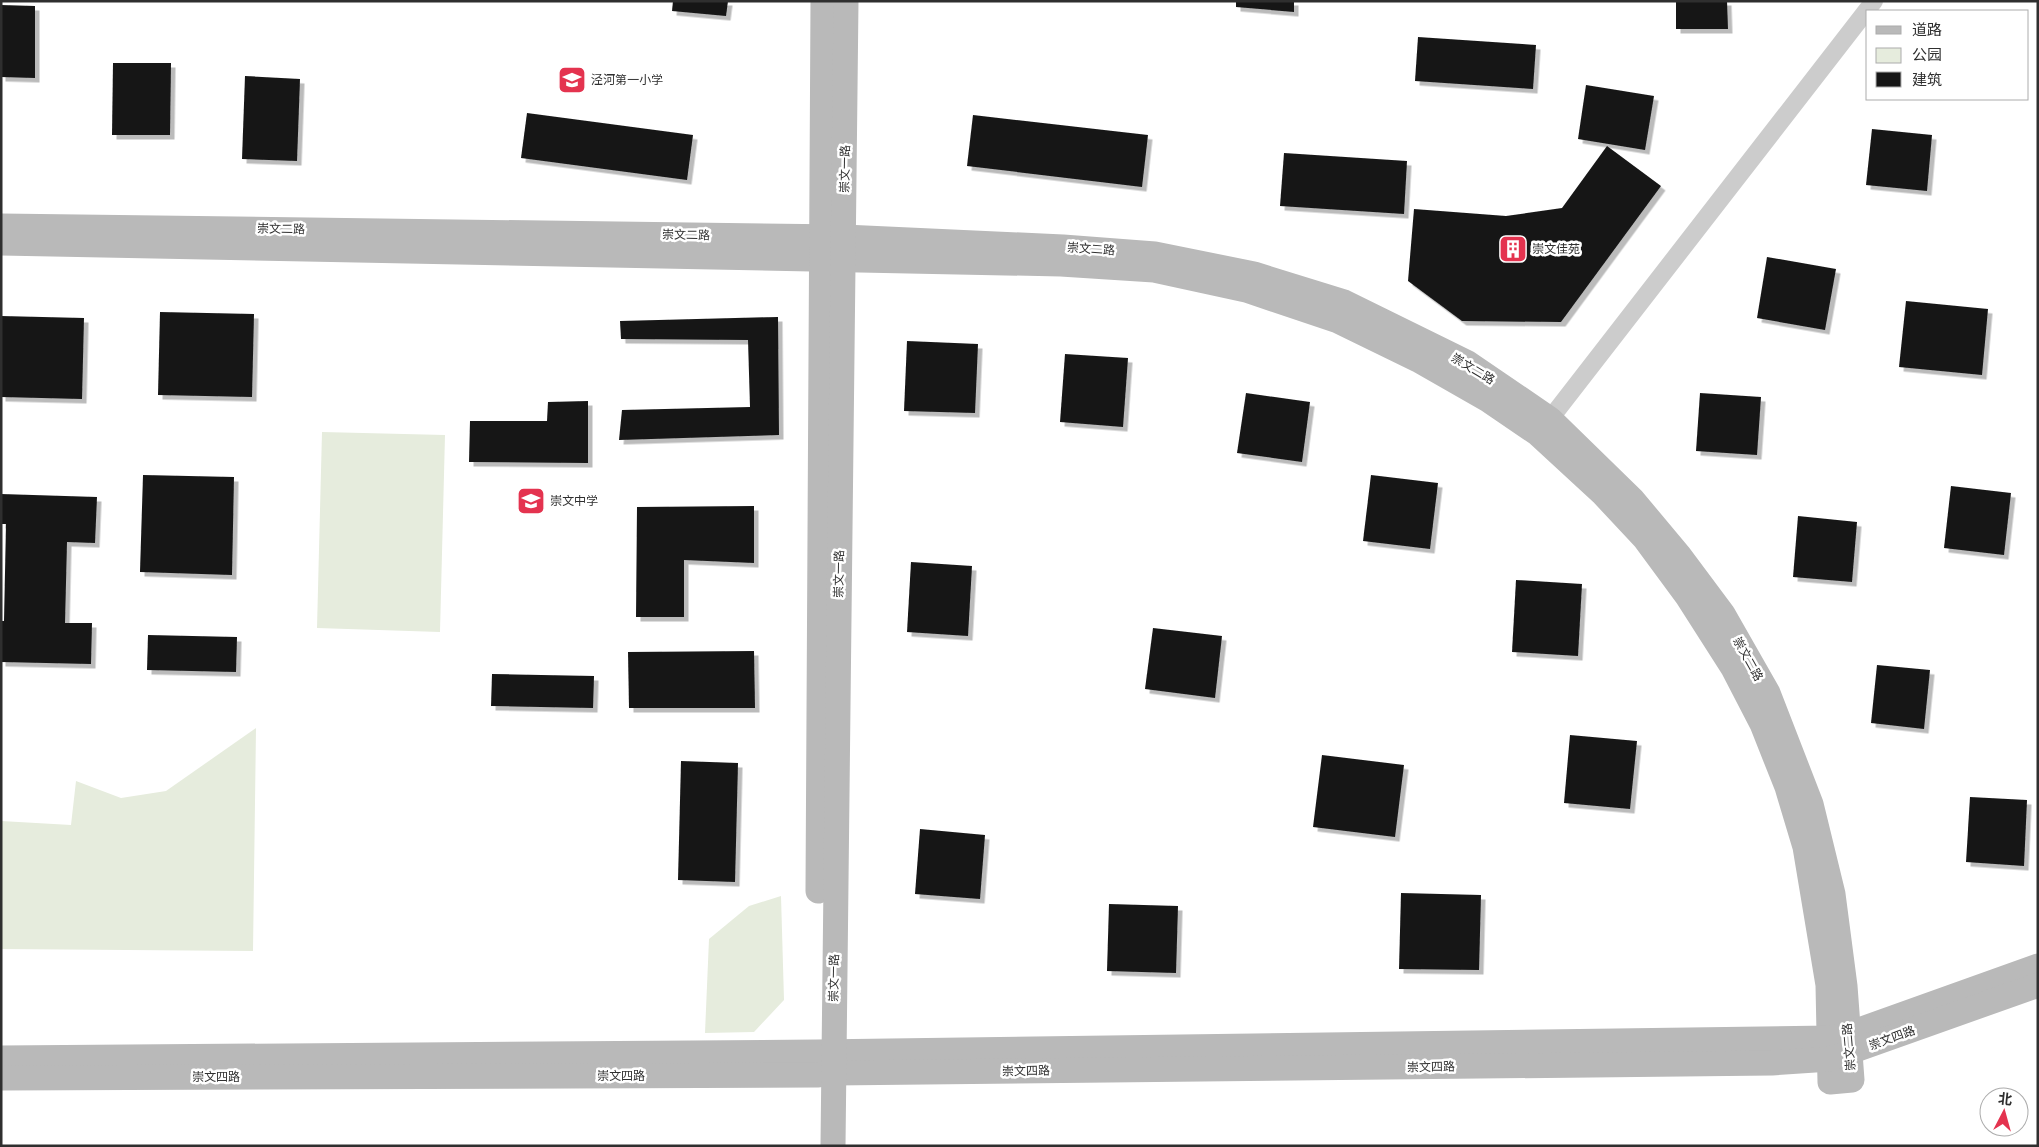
<svg xmlns="http://www.w3.org/2000/svg" width="2039" height="1147" font-family="'Open Sans','Noto Sans SC',sans-serif">
  <style>
    .green { fill: #e6ecdd }
    .building { fill: #161616; filter: url(#shadow) }
    .lines { fill: none; stroke-linecap: round; stroke-linejoin: round }
    .street { stroke: #ccc; stroke-width: 18 }
    .secondary { stroke: #b9b9b9; stroke-width: 25 }
    .labels { text-anchor: middle; stroke-width: 5; stroke-linejoin: round; paint-order: stroke }
    .poi-label { font-size: 12px; fill: #2f2f2f; stroke: #fff; text-anchor: start }
    .street-label { font-size: 12px; fill: #2f2f2f; stroke: #fff }
  </style>
  <defs>
    <filter id="shadow"><feDropShadow dx="4.5" dy="4.5" stdDeviation="0" flood-color="#0004"/></filter>
  </defs>
  <rect width="100%" height="100%" fill="#fff"/>
  <g class="green">
    <path d="M322 432 445 435 440 632 317 628Z"/>
    <path d="M256 728 253 951 1 949V821L71 825 76 781 121 798 166 791Z"/>
    <path d="M781 896 784 1000 754 1032 705 1033 709 939 749 906Z"/>
  </g>
  <g class="building">
    <path d="M673 1H728L726 16 672 11Z"/>
    <path d="M1236 1H1294V12L1236 7Z"/>
    <path d="M1676 1H1727L1728 29H1676Z"/>
    <path d="M1 5 35 6V78L1 77Z"/>
    <path d="M1418 37 1536 45 1533 89 1415 81Z"/>
    <path d="M113 63H171L170 135H112Z"/>
    <path d="M245 76 300 79 297 161 242 159Z"/>
    <path d="M1586 85 1654 96 1645 150 1578 139Z"/>
    <path d="M527 113 693 135 687 180 521 158Z"/>
    <path d="M973 115 1148 135 1142 187 967 166Z"/>
    <path d="M1872 129 1932 135 1927 191 1866 185Z"/>
    <path d="M1607 146 1661 186 1561 322 1462 321 1408 281 1414 209 1506 216 1562 208Z"/>
    <path d="M1284 153 1407 161 1404 214 1280 206Z"/>
    <path d="M1767 257 1836 269 1825 330 1757 318Z"/>
    <path d="M1906 301 1988 309 1982 375 1899 367Z"/>
    <path d="M160 312 254 314 252 397 158 395Z"/>
    <path d="M1 316 84 318 82 399 1 397Z"/>
    <path d="M778 317 779 435 619 440 622 410 750 407 748 340 621 339 620 321Z"/>
    <path d="M907 341 978 344 975 413 904 411Z"/>
    <path d="M1065 354 1128 358 1123 427 1060 422Z"/>
    <path d="M1246 393 1310 402 1302 462 1237 453Z"/>
    <path d="M1700 393 1761 397 1757 455 1696 451Z"/>
    <path d="M588 401V463L469 462 470 421H547L548 402Z"/>
    <path d="M143 475 234 477 232 575 140 572Z"/>
    <path d="M1371 475 1438 483 1430 549 1363 541Z"/>
    <path d="M1951 486 2011 493 2004 555 1944 548Z"/>
    <path d="M1 494 97 497 95 543 67 542 65 623H92L91 664 1 662V621H4L6 524H1Z"/>
    <path d="M754 506V563L684 560V617H636L637 507Z"/>
    <path d="M1798 516 1857 522 1852 582 1793 577Z"/>
    <path d="M911 562 972 566 968 636 907 632Z"/>
    <path d="M1516 580 1582 584 1578 656 1512 652Z"/>
    <path d="M1153 628 1222 636 1215 698 1145 689Z"/>
    <path d="M148 635 237 637 236 672 147 670Z"/>
    <path d="M754 651 755 708H629L628 652Z"/>
    <path d="M1877 665 1930 670 1924 729 1871 723Z"/>
    <path d="M492 674 594 676 593 708 491 706Z"/>
    <path d="M1570 735 1637 741 1630 809 1564 803Z"/>
    <path d="M1322 755 1404 765 1395 837 1313 827Z"/>
    <path d="M681 761 738 763 735 882 678 880Z"/>
    <path d="M1970 797 2027 800 2024 866 1966 862Z"/>
    <path d="M920 829 985 835 980 899 915 894Z"/>
    <path d="M1401 893 1481 895 1479 970 1399 969Z"/>
    <path d="M1109 904 1178 906 1176 973 1107 971Z"/>
  </g>
  <g class="lines">
    <path class="street" d="M1543 428 1874 1"/>
    <g class="secondary">
      <path d="M1 226 844 237 1063 247 1155 254 1254 274 1344 302 1468 363 1550 419 1633 500 1679 555 1723 614 1768 693 1811 804 1833 894 1845 986 1852 1080 1830 1082 1828 985 1805 847 1787 787 1762 724 1733 668 1687 596 1645 539 1602 493 1538 434 1488 400 1418 360 1338 321 1246 290 1154 270 1061 264 1 243"/>
      <path d="M818 891 823 1"/>
      <path d="M1 1058 817 1052 1829 1038 1848 1034 2038 966"/>
      <path d="M1 1078 817 1075 833 1073 1772 1063 1830 1059 2038 985"/>
      <path d="M833 1146 846 1"/>
    </g>
  </g>
  <defs>
    <symbol id="school-square" viewBox="-11 -11 22 22"><rect x="-9" y="-9" width="18" height="18" rx="4" fill="#e4334f" stroke="#fff"/><path d="M0-5L7-2L0 1L-7-2ZM-4 1L0 2.5L4 1V4Q0 6-4 4Z" fill="#fff"/></symbol>
    <symbol id="building-square" viewBox="-11 -11 22 22"><rect x="-9" y="-9" width="18" height="18" rx="4" fill="#e4334f" stroke="#fff"/><path d="M-4-6H4V6H1V3H-1V6H-4ZM-2.5-4.3h1.7v1.8h-1.7ZM.8-4.3h1.7v1.8H.8ZM-2.5-1h1.7V.8h-1.7ZM.8-1h1.7V.8H.8Z" fill="#fff"/></symbol>
  </defs>
  <g fill-rule="evenodd">
    <use href="#school-square" x="556" y="64" width="32" height="32"/>
    <use href="#building-square" x="1497" y="233" width="32" height="32"/>
    <use href="#school-square" x="515" y="485" width="32" height="32"/>
  </g>
  <g class="labels">
    <g class="poi-label">
      <text x="591" y="84">泾河第一小学</text>
      <text x="1532" y="253">崇文佳苑</text>
      <text x="550" y="505">崇文中学</text>
    </g>
    <g class="street-label">
      <text transform="translate(845 169) rotate(-89)" y="4">崇文一路</text>
      <text transform="translate(281 229) rotate(1)" y="4">崇文二路</text>
      <text transform="translate(686 235) rotate(1)" y="4">崇文二路</text>
      <text transform="translate(1091 249) rotate(4)" y="4">崇文二路</text>
      <text transform="translate(1473 369) rotate(31)" y="4">崇文二路</text>
      <text transform="translate(839 574) rotate(-89)" y="4">崇文一路</text>
      <text transform="translate(1748 659) rotate(61)" y="4">崇文二路</text>
      <text transform="translate(834 978) rotate(-89)" y="4">崇文一路</text>
      <text transform="translate(1892 1038) rotate(-20)" y="4">崇文四路</text>
      <text transform="translate(1849 1047) rotate(-95)" y="4">崇文二路</text>
      <text transform="translate(1431 1067) rotate(-1)" y="4">崇文四路</text>
      <text transform="translate(1026 1071) rotate(-1)" y="4">崇文四路</text>
      <text x="621" y="1080">崇文四路</text>
      <text x="216" y="1081">崇文四路</text>
    </g>
  </g>
  <rect width="2039" height="1147" fill="none" stroke="#2f2f2f" stroke-width="5"/>
  <rect x="1866" y="10" width="162" height="90" fill="#ffffff" stroke="#acacac"/>
  <rect x="1876" y="26" width="25" height="8" fill="#b9b9b9" stroke="#acacac"/>
  <text x="1912" y="35" font-size="15" fill="#2f2f2f">道路</text>
  <rect x="1876" y="48" width="25" height="15" fill="#e6ecdd" stroke="#acacac"/>
  <text x="1912" y="60" font-size="15" fill="#2f2f2f">公园</text>
  <rect x="1876" y="72" width="25" height="15" fill="#161616" stroke="#acacac"/>
  <text x="1912" y="85" font-size="15" fill="#2f2f2f">建筑</text>
  <g transform="translate(2004 1112) rotate(6)"><circle r="24" fill="#ffffff" stroke="#acacac"/>
  <path d="M0-4L9 19L0 12L-9 19Z" fill="#e4334f"/>
  <text y="-8" font-size="14" font-weight="bold" text-anchor="middle" fill="#2f2f2f">北</text>
  </g>
</svg>
